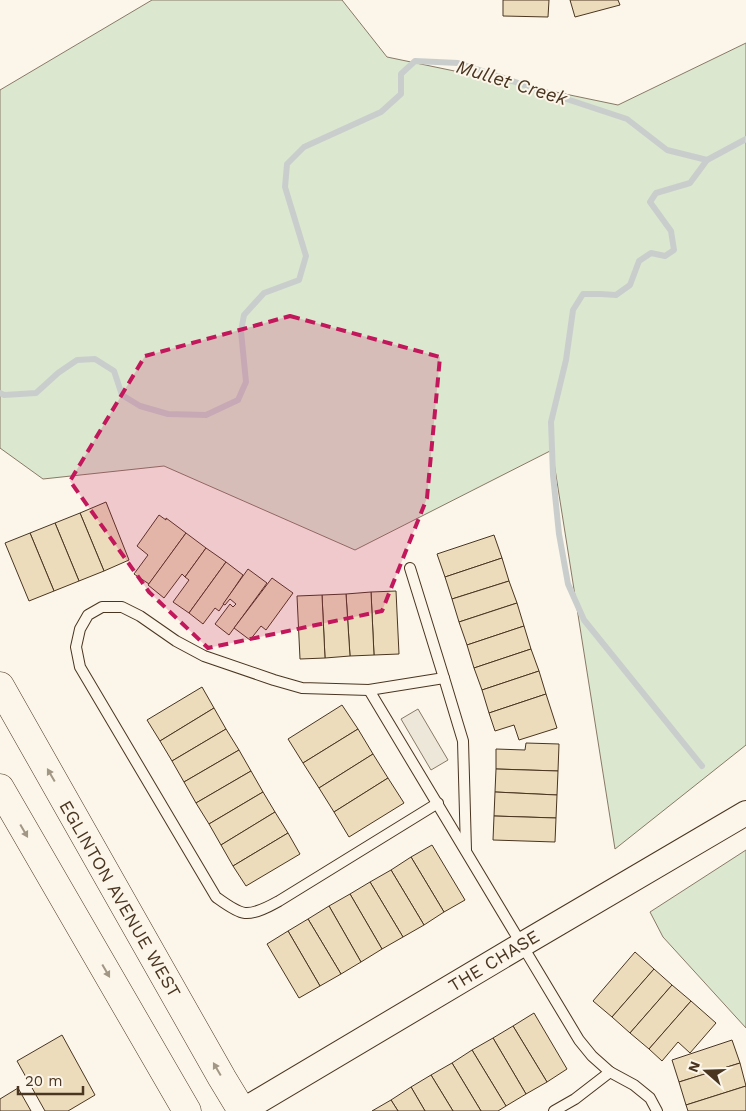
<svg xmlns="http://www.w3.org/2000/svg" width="746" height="1111" font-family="'Work Sans',sans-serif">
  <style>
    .green { fill: #dce7d0; stroke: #887966 }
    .parking { fill: #ede7d9; stroke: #887966 }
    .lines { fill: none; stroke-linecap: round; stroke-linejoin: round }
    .stream { stroke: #c9cecd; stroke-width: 6 }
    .building { fill: #ecdcbc; stroke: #4a3520 }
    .service-casing { stroke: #4a3520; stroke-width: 12 }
    .tertiary-casing { stroke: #4a3520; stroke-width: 26 }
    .primary-casing { stroke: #4a3520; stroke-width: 29 }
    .service { stroke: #fbf6e9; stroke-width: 10 }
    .tertiary { stroke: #fbf6e9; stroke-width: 24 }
    .primary { stroke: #fbf6e9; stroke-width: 28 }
    .oneway { fill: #a29684 }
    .marked { fill: #c2185b; fill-opacity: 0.2; stroke: #c2185b; stroke-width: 4; stroke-dasharray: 10 6; stroke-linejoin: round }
    .labels { text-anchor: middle; stroke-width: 4; stroke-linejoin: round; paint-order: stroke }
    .street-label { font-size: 18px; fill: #4a3520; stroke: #fbf6e9 }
    .water-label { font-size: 19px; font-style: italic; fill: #4a3520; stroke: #fbf6e9 }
  </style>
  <rect width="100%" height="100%" fill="#fbf6e9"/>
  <g class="green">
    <path d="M152 0H342L387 57 618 105 746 43V745L615 849 552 450 355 550 164 466 43 479 0 448V90Z"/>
    <path d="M746 850V1028L663 937 650 912Z"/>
  </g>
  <path class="parking" d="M418 709 448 760 431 770 401 719Z"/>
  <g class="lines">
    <g class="stream">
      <path d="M0 393 4 395 36 393 58 373 77 360 95 359 114 371 122 395 140 406 168 414 206 415 238 400 246 382 241 331 244 315 264 293 299 280 306 256 285 187 287 164 304 147 381 112 401 94V74L415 61 458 63 627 119 667 150 707 160 746 139"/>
      <path d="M702 766 584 620 568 584 559 534 553 475 551 422 566 360 573 310 583 294H601L616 295 630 285 639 261 651 253 665 256 674 250 671 231 650 202 656 193 690 183 707 160"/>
    </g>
  </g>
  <g class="building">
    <path d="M503 0H549L548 17 503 16Z"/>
    <path d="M570 0H618L620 5 575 17Z"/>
    <path d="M106 502 129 560 104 571 80 513Z"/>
    <path d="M80 513 104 571 79 581 55 523Z"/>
    <path d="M159 515 166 520V518L186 533 149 584 134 574 148 555 137 546Z"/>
    <path d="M55 523 79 581 54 591 30 533Z"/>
    <path d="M30 533 54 591 29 601 5 543Z"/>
    <path d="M186 533 206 548 185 577 182 574 164 598 148 585Z"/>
    <path d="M494 535 502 558 445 577 437 554Z"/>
    <path d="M206 548 226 562 189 613 173 602 189 580 185 577Z"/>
    <path d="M502 558 509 581 452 599 445 577Z"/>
    <path d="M226 562 243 575 219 611 215 608 203 624 189 613Z"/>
    <path d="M248 569 267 583 229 635 215 624 230 604 233 607 236 604 230 599 225 605 223 604Z"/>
    <path d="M272 578 293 593 266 630 261 626 250 640 234 628Z"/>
    <path d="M509 581 517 603 459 622 452 599Z"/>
    <path d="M396 591 399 654 374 655 371 592Z"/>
    <path d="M371 592 374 655 350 656 346 594Z"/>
    <path d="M346 594 350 656 325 658 322 595Z"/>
    <path d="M322 595 325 658 300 659 297 596Z"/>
    <path d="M517 603 524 626 467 645 459 622Z"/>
    <path d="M524 626 531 649 474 668 467 645Z"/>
    <path d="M531 649 539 671 482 690 474 668Z"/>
    <path d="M539 671 546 694 489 713 482 690Z"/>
    <path d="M202 687 214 708 160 741 147 720Z"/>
    <path d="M546 694 557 728 519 740 514 725 495 731 489 713Z"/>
    <path d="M342 705 358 729 303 763 288 739Z"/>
    <path d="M214 708 226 729 172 761 160 741Z"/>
    <path d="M226 729 239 750 184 782 172 761Z"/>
    <path d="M358 729 373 754 319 788 303 763Z"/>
    <path d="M526 743 559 744 558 771 496 769V749L525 750Z"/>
    <path d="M239 750 251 771 196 803 184 782Z"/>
    <path d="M373 754 388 778 334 812 319 788Z"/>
    <path d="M496 769 558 771 557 795 495 792Z"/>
    <path d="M251 771 263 792 209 824 196 803Z"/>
    <path d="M388 778 404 803 349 837 334 812Z"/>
    <path d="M263 792 275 812 221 845 209 824Z"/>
    <path d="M495 792 557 795 556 818 494 816Z"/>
    <path d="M275 812 288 833 233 866 221 845Z"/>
    <path d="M494 816 556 818 555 842 493 840Z"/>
    <path d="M288 833 300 854 246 886 233 866Z"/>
    <path d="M432 845 465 900 444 912 411 857Z"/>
    <path d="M411 857 444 912 424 925 391 870Z"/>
    <path d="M391 870 424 925 403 937 370 882Z"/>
    <path d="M370 882 403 937 382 949 350 894Z"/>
    <path d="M350 894 382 949 361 962 329 906Z"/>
    <path d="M329 906 361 962 341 974 308 919Z"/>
    <path d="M308 919 341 974 320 986 288 931Z"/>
    <path d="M288 931 320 986 299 998 267 944Z"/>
    <path d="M635 952 654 969 612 1017 593 1001Z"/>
    <path d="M654 969 672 985 630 1033 612 1017Z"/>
    <path d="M672 985 691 1001 649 1049 630 1033Z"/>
    <path d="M691 1001 716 1023 690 1053 678 1042 662 1061 649 1049Z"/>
    <path d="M534 1013 567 1069 547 1082 513 1026Z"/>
    <path d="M513 1026 547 1082 526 1094 493 1038Z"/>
    <path d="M62 1035 95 1095 68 1111H45L17 1061Z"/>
    <path d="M493 1038 526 1094 506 1106 472 1050Z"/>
    <path d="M732 1040 740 1063 679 1082 672 1060Z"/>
    <path d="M472 1050 506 1106 498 1111H481L452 1063Z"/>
    <path d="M452 1063 481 1111H453L431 1075Z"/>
    <path d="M740 1063 746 1086 686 1105 679 1082Z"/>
    <path d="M431 1075 453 1111H425L411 1087Z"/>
    <path d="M746 1086V1111H688L686 1105Z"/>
    <path d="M411 1087 425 1111H398L391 1100Z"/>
    <path d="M18 1088 31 1111H0V1099Z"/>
    <path d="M391 1100 398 1111H372Z"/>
  </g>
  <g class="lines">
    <defs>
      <g id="service">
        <path d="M410 568 444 678 369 690 302 688 274 680 204 656 176 641 140 616 122 607H102L88 615 80 629 76 647 80 667 216 897C223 902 236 912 245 913 256 914 270 906 279 901L438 803"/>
        <path d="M444 678 463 741 466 850"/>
        <path d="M369 690 579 1040 592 1056 610 1072 634 1085 650 1098 657 1111"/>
        <path d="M554 1111 575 1099 610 1072"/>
      </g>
      <path id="tertiary" d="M242 1111 523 944 746 813"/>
      <g id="primary">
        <path d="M0 686 222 1078 242 1111"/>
        <path d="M0 788 187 1111"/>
      </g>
    </defs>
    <use href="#service" class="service-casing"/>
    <use href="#tertiary" class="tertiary-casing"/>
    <use href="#primary" class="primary-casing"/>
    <use href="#service" class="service"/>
    <use href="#tertiary" class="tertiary"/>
    <use href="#primary" class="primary"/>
  </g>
  <defs><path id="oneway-solid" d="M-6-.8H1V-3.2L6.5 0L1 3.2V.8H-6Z" transform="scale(1.25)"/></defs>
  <g class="oneway">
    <use href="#oneway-solid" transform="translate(51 775) rotate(-120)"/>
    <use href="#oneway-solid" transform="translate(24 831) rotate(60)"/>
    <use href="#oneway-solid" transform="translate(106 971) rotate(60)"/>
    <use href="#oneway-solid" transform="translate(217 1069) rotate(-120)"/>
  </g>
  <path class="marked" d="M290 316 440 357 427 498 382 611 208 648 149 592 70 481 145 356Z"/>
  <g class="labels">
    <g class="street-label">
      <text transform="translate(120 899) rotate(60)" y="6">EGLINTON AVENUE WEST</text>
      <text transform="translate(494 961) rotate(-31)" y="6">THE CHASE</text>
    </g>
    <g class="water-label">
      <text transform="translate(512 82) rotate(17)" y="7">Mullet Creek</text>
    </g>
  </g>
  <g transform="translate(706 1071) rotate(290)" stroke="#fbf6e9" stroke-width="4" paint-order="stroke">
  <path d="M0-4L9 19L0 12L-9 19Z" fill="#4a3520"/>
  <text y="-8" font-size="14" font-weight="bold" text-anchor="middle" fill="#4a3520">N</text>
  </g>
  <path d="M18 1086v8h65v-8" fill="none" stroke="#4a3520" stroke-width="2.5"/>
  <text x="25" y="1086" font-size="15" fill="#4a3520" stroke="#fbf6e9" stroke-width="4" paint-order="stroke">20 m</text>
</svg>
